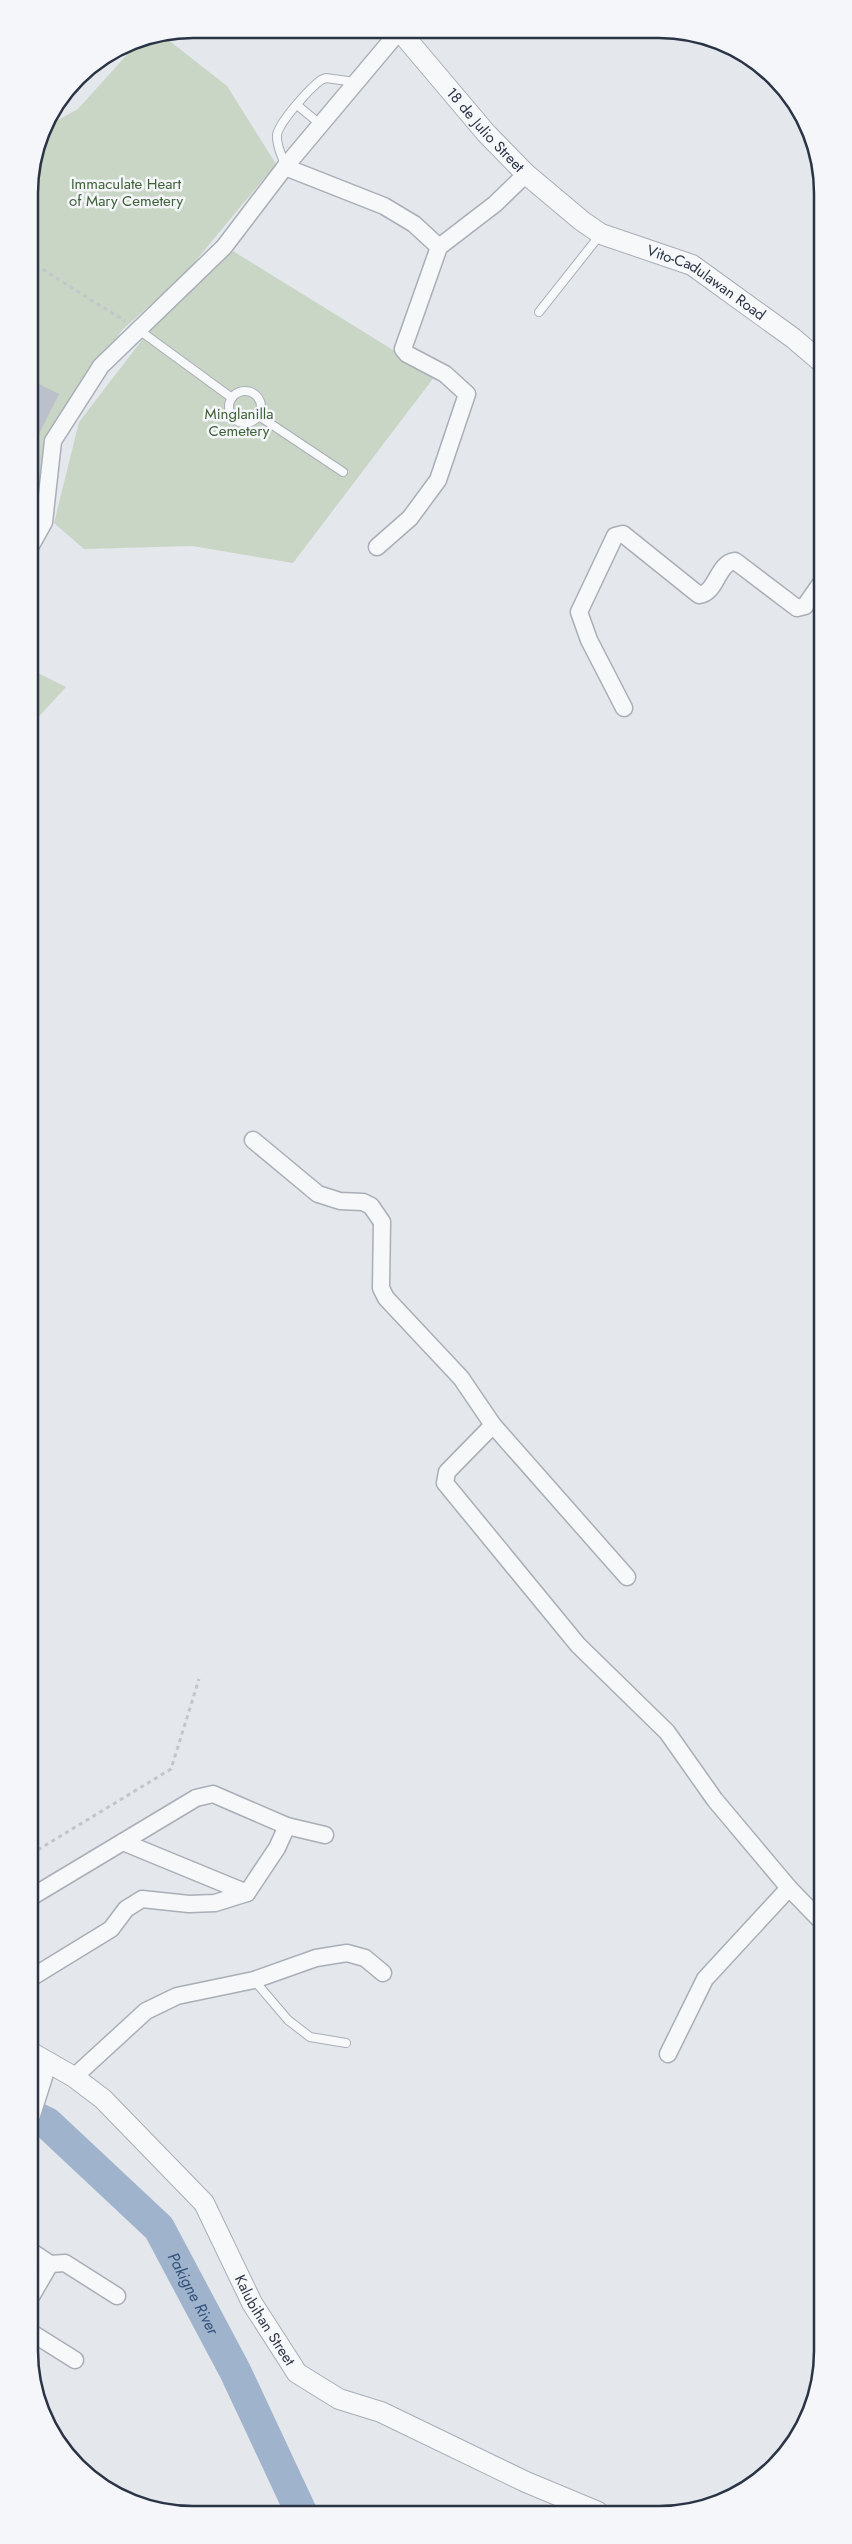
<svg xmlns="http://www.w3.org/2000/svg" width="852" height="2544" font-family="Jost,sans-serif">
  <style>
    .green { fill: #c9d6c5 }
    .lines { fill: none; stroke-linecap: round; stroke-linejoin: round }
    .river { stroke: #9fb4cc; stroke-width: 32 }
    .building { fill: #bbc0ca }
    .service-casing { stroke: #a9aeb7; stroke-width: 10 }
    .minor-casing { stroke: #a9aeb7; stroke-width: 19 }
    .tertiary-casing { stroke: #a9aeb7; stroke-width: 22 }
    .path { stroke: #c2c5cb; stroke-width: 3; stroke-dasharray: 4 4; stroke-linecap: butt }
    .service { stroke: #f7f8fa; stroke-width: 8 }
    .minor { stroke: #f7f8fa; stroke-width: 16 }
    .tertiary { stroke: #f7f8fa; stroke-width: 20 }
    .labels { text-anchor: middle; stroke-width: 5; stroke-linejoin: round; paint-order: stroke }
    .street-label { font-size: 15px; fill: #2b3445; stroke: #f4f6f9 }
    .park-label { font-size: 15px; fill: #3f6138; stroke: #f4f6f9 }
    .water-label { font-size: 16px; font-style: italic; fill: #34527a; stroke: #f4f6f9 }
    .rim { fill: none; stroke: #2b3445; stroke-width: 2.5 }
  </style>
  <rect width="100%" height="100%" fill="#e4e7ec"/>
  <g class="green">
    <path d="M162 35 227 86 276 164 183 276 122 330 48 442 40 520 30 538 29 182 44 128 78 109 141 39Z"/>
    <path d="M233 251 435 376 293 563 192 546 84 549 54 523 79 422 152 327Z"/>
    <path d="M30 669 66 687 30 726Z"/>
  </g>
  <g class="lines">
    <path class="river" id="s1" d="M32 2116 47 2123 159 2228 235 2371 301 2512"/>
  </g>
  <path class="building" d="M29 379 59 394 29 454Z"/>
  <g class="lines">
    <defs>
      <g id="service">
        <path d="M297 105 320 124"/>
        <path d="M285 165C282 156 276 145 277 135 279 122 310 88 321 80L326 78 355 82"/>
        <path d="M539 312 600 235"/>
        <path d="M139 330 232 398"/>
        <circle cx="245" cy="407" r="16"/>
        <path d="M259 416 343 472"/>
        <path d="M30 502 45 511"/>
        <path d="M254 1980 288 2020 310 2037 346 2043"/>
      </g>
      <g id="minor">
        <path d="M285 167 384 206 414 224 439 247"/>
        <path d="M30 547 44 522 53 441 101 366 224 247 285 167 400 30"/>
        <path d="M377 547 410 518 438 480 467 394 445 374 407 354 403 349 439 247 495 204 526 174"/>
        <path d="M624 708 589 640 579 612 615 536 623 534 699 595C717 593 717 563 735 561L797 608 805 606 821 583"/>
        <path d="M253 1140 318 1194 340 1201 363 1202 371 1206 382 1222 381 1288 386 1298 461 1378 493 1425 627 1577"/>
        <path d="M493 1425 447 1472 445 1483 578 1645 667 1732 715 1800 789 1888 822 1922"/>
        <path d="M123 1842 247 1893"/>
        <path d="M31 1897 196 1798 213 1794 287 1826 325 1835"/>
        <path d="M31 1978 111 1929 126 1909 142 1899 189 1904 215 1903 247 1893 277 1848 287 1826"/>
        <path d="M668 2054 705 1979 789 1888"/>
        <path d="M74 2077 146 2011 177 1996 254 1980 316 1958 347 1953 365 1958 383 1973"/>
        <path d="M32 2115 49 2061"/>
        <path d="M32 2252 50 2264 32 2295"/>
        <path d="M50 2264 65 2263 117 2296"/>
        <path d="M32 2333 75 2360"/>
      </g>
      <g id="tertiary">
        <path id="s2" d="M399 30 486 133 526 174 582 221 601 234 692 265 793 338 820 361"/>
        <path id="s3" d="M32 2053 74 2077 103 2099 204 2203 252 2303 297 2373 339 2399 381 2412 526 2482 598 2512"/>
      </g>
    </defs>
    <use href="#service" class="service-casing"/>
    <use href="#minor" class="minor-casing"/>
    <use href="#tertiary" class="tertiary-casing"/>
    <g class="path">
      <path d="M29 261 125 321"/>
      <path d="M31 1854 171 1769 199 1679"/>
    </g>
    <use href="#service" class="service"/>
    <use href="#minor" class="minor"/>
    <use href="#tertiary" class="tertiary"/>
  </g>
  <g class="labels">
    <g class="street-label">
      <text dy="5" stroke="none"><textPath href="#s2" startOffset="132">18 de Julio Street</textPath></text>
      <text dy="5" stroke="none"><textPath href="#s2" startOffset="405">Vito-Cadulawan Road</textPath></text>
      <text dy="5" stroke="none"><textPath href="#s3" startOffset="362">Kalubihan Street</textPath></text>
    </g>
    <g class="park-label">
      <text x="126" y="189">Immaculate Heart<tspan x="126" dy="17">of Mary Cemetery</tspan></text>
      <text x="239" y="419">Minglanilla<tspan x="239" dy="17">Cemetery</tspan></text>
    </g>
    <g class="water-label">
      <text dy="6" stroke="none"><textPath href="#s1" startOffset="244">Pakigne River</textPath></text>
    </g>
  </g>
  <path d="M0 0H852V2544H0ZM193 38H659A155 155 0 0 1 814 193V2351A155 155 0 0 1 659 2506H193A155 155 0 0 1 38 2351V193A155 155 0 0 1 193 38Z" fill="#f4f6f9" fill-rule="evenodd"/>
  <path class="rim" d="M193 38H659A155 155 0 0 1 814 193V2351A155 155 0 0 1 659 2506H193A155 155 0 0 1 38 2351V193A155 155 0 0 1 193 38Z"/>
</svg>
